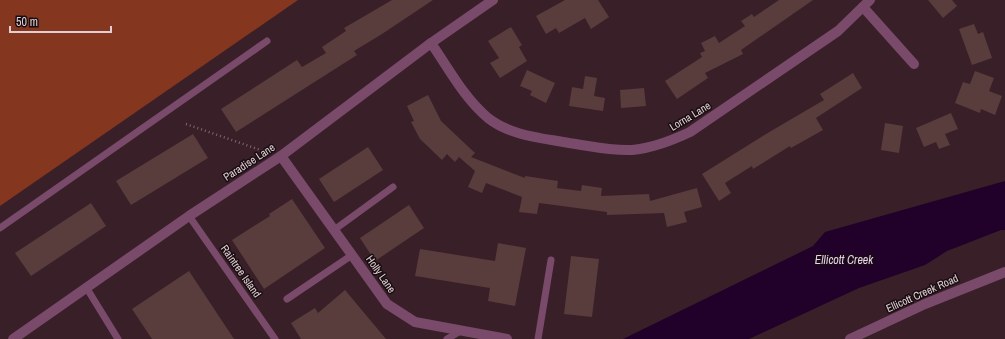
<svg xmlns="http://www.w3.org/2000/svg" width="1005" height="339" font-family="'Archivo Narrow',sans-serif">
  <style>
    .green { fill: #84361e }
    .water { fill: #21002a }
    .building { fill: #593c3c }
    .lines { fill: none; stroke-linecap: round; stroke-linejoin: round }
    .path { stroke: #7f6870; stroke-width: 2.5; stroke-dasharray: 1 3; stroke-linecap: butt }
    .service { stroke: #7a4a6b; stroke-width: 7 }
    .minor { stroke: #7a4a6b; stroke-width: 10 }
    .tertiary { stroke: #7a4a6b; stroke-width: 10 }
    .labels { text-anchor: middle; stroke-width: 3; stroke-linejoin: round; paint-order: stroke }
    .street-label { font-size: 11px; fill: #e1cfd4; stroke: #180d11 }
    .water-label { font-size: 12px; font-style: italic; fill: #edcff4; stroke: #180d11 }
  </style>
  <rect width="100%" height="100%" fill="#391f28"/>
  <path class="green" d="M0 0H298L0 206Z"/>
  <path class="water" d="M1005 181V230H1001L947 251 925 265 859 288 749 339H623L813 246 825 232Z"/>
  <g class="building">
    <path d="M392 0H433L382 34 354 51 357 55 236 132 221 109 297 60 302 67 326 53 322 47 346 31 344 28Z"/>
    <path d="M565 0H598L609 17 591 29 585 18 559 33 556 28 546 34 536 16Z"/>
    <path d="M779 0H813L741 50 743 54 705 73 708 78 677 99 665 81 702 57 700 53 705 51 701 43 715 36 719 43 745 26 741 21 752 14 754 17Z"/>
    <path d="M928 0H952L957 6 943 18Z"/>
    <path d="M974 24 978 34 983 32 992 58 972 65 959 29Z"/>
    <path d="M511 27 522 45 519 47 527 61 500 78 490 63 499 58 488 41Z"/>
    <path d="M527 70 555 83 546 103 530 95 532 91 520 86Z"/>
    <path d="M975 71 994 78 989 91 1002 96 995 115 981 109 980 113 955 103 963 82 970 84Z"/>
    <path d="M853 73 862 88 816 118 823 130 791 148 790 146 753 169 752 166 725 183 731 193 719 201 702 174 771 131 824 100 820 94Z"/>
    <path d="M585 76 597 78 594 96 605 98 603 111 569 106 572 87 583 89Z"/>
    <path d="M644 88 646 106 621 108 620 90Z"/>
    <path d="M428 95 441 121 475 153 471 157 525 178V176L558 181 557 188 581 191 582 185 602 188 601 196 649 194 650 201 697 188 702 207 684 212 687 222 667 227 664 213 607 215V212L539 203 537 214 519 212 522 197 486 183 482 193 468 187 475 171 459 157 455 162 447 154 442 160 420 139 411 122 414 121 407 106Z"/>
    <path d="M951 113 958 129 945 134 950 145 939 149 936 142 924 147 916 128Z"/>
    <path d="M885 123 903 126 899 153 881 150Z"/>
    <path d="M193 134 208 158 131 205 116 181Z"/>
    <path d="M368 147 383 170 334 202 319 179Z"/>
    <path d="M292 199 325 248 264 289 232 240 270 216 269 214Z"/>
    <path d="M91 203 106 226 31 276 15 253Z"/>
    <path d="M409 205 424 228 375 261 360 238Z"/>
    <path d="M498 243 526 248 515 306 488 301 490 288 415 276 420 249 495 261Z"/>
    <path d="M571 256 599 259 592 317 564 314Z"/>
    <path d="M189 271 234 339H152L132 309Z"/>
    <path d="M345 290 386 339H301L291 323 315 308 318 313Z"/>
  </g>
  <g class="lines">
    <path class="path" d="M186 124 266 152"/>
    <g class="service">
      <path d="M189 216 275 339"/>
      <path d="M0 228 267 41"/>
      <path d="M334 230 393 187"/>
      <path d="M86 287 118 339"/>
      <path d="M287 299 352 255"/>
      <path d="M447 339 462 330"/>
      <path d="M538 339 551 260"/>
    </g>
    <g class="minor">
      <path d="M863 7 914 64"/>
      <path d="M431 43C449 69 464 98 488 118 511 136 542 138 569 143 590 146 611 151 632 150 653 148 671 141 690 132L838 31 870 0"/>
      <path d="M281 156 387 304 415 322 507 339"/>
      <path d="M13 339 189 216 281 156 431 43 493 0"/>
    </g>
    <path class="tertiary" d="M850 339 925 304 1005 272"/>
  </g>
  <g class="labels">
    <g class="street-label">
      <text transform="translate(690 116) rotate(-31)" y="4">Lorna Lane</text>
      <text transform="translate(249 162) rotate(-33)" y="4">Paradise Lane</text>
      <text transform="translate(241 271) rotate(55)" y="4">Raintree Island</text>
      <text transform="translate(381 274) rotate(55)" y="4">Holly Lane</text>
      <text transform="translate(922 293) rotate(-24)" y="4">Ellicott Creek Road</text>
    </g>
    <g class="water-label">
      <text x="844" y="264">Ellicott Creek</text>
    </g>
  </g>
  <path d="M10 26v6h101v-6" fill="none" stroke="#e1cfd4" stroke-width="2"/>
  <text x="16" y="26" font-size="12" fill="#e1cfd4" stroke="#180d11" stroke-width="3" paint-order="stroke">50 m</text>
</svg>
